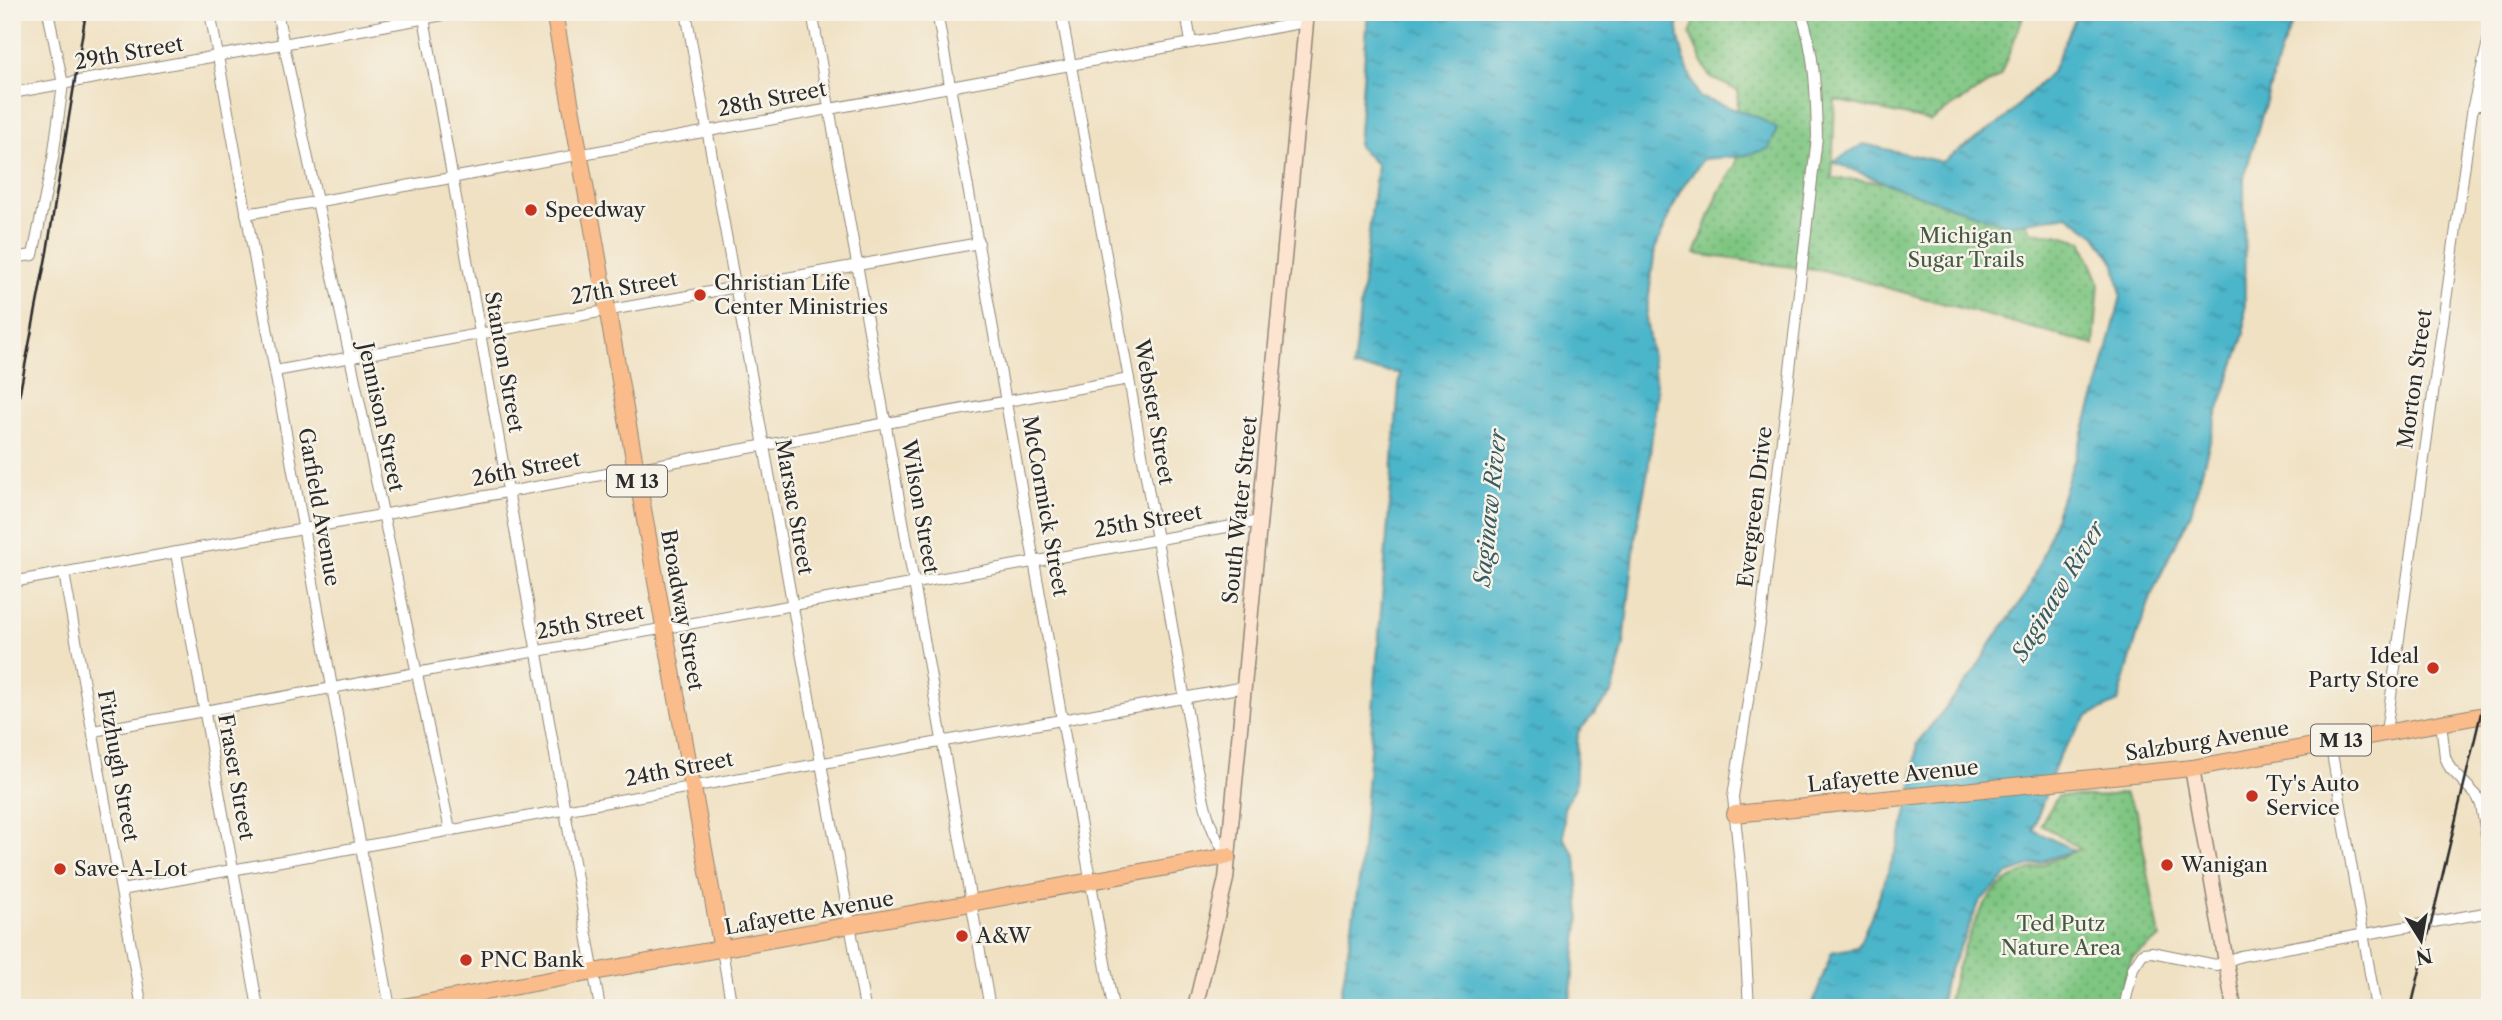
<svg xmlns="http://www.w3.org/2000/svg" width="2502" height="1020" font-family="'Libre Caslon Text',serif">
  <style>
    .park { fill: url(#park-dots); stroke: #557856; stroke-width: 2 }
    .water { fill: url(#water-ripples); stroke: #3c707a; stroke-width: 2 }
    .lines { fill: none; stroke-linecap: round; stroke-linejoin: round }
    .street-casing { stroke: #8e8677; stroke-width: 12 }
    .secondary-casing { stroke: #8e8677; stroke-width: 17 }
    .primary-casing { stroke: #8e8677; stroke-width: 18 }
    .street { stroke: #fff; stroke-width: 10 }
    .secondary { stroke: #fde4d0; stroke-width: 14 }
    .primary { stroke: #f9bc8a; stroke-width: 16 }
    .rail { stroke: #2b2b2b; stroke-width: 2.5 }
    .poi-dot { fill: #c8321e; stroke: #f7f3e8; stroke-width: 2.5 }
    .labels { text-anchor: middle; stroke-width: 5; stroke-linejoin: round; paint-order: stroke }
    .shield { fill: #f7f3e8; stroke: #686764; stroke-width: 2 }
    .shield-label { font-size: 19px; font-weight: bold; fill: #2b2b2b }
    .street-label { font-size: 21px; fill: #2b2b2b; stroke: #f7f3e8 }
    .poi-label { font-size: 21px; fill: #2b2b2b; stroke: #f7f3e8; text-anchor: start }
    .park-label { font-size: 21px; fill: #445a45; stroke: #f7f3e8 }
    .water-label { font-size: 23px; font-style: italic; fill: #375b63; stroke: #f7f3e8 }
  </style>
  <defs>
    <pattern id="park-dots" width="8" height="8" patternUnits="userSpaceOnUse" patternTransform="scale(1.75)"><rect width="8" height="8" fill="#7fc682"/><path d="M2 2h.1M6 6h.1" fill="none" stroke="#68a16b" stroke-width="1.8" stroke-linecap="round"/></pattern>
    <pattern id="water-ripples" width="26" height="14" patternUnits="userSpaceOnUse" patternTransform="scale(1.75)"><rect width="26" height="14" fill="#4cb5ca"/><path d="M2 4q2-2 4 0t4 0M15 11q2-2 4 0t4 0" fill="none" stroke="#3f93a4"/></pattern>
  </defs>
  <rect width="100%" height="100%" fill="#f7f3e8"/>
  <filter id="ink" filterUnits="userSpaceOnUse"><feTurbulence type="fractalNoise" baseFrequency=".0143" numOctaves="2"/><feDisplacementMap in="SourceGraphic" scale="14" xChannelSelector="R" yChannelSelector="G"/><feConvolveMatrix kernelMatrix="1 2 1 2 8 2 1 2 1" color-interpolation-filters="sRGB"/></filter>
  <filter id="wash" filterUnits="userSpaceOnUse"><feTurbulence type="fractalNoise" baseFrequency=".00686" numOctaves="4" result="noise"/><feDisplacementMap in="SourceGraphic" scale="28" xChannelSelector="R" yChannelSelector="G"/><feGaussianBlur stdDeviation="1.57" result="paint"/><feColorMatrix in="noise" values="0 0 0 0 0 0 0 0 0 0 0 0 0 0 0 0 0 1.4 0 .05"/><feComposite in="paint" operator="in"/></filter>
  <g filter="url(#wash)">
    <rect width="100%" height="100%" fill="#f0e1c3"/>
    <g class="park">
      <path d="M1698 12H2025L2000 76 1930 121 1835 100 1832 178 2002 192 2032 232 2056 234 2082 241 2099 282 2094 345 1830 272 1695 254 1718 194 1736 164 1738 91 1709 76 1690 35Z"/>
      <path d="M2124 793 2137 813 2160 938 2132 958 2116 1008H1946C1954 975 1973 912 1997 889 2011 875 2060 858 2080 849L2041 824 2058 796 2096 797Z"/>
    </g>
    <g class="water">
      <path d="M1368 12H1678C1675 40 1688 72 1699 97L1757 117 1777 129 1769 149 1742 156 1703 159 1680 191 1655 249 1646 318 1657 392 1648 471 1636 533 1624 644 1613 692 1578 732 1575 787 1564 808V839L1576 857 1580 916 1569 1008H1339L1360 874 1400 373 1353 368 1377 165 1358 146Z"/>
      <path d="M2078 12H2298L2280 52 2244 178 2245 333 2217 415 2190 516 2156 584 2138 633 2118 702 2088 716 2059 756 2033 830 2074 850 2010 873 1980 901 1945 981 1940 1008H1811L1832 952 1858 947 1876 905 1901 836 1912 788 1917 743 1973 674 1992 642 2027 593 2045 549 2098 387 2121 296 2115 264 2096 236 2068 215 2008 225 1908 192 1833 162 1864 144 1942 162 2006 118 2052 71Z"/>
    </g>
  </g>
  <g filter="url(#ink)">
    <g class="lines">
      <defs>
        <g id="street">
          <path d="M210 12 390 1008"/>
          <path d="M277 12 450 830"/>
          <path d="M423 12 600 1008"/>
          <path d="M686 12 865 1008"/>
          <path d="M812 12 990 1008"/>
          <path d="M937 12 1113 1008"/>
          <path d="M1061 12 1129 379 1197 769C1204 800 1208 831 1228 856"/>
          <path d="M1186 12 1191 43"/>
          <path d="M12 93 460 12"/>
          <path d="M2473 106 2490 103"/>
          <path d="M246 214 451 178 1306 22"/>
          <path d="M12 258 33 255 53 158 63 84 48 12"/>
          <path d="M275 371 979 243"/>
          <path d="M176 553 258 1008"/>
          <path d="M64 573 142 1008"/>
          <path d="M12 582 1129 379"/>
          <path d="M2441 722 2445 757 2450 768 2477 796 2481 805 2490 857"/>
          <path d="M93 731 1260 521"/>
          <path d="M2386 732 2473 106 2490 33"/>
          <path d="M2330 742 2376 1008"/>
          <path d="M121 890 1244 687"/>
          <path d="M722 950 732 1008"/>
          <path d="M1749 1008 1742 885 1733 797 1762 611 1817 137C1816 94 1815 53 1801 12"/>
          <path d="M2124 1008 2133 968 2143 953 2152 952 2216 965 2241 956 2490 912"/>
        </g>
        <g id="secondary">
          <path d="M2192 768 2234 1008"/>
          <path d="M1195 1008 1226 879 1307 12"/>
        </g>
        <g id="primary">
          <path d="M554 12 722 950"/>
          <path d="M1735 814 2192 768 2490 714"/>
          <path d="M397 1008 1228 856"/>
        </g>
      </defs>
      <use href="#street" class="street-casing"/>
      <use href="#secondary" class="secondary-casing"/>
      <use href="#primary" class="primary-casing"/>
      <use href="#street" class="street"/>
      <use href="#secondary" class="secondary"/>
      <use href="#primary" class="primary"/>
      <g class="rail">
        <path d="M12 433 47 252 86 12"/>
        <path d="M2411 1008 2490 675"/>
      </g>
    </g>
  </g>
  <g class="poi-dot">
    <circle cx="531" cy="210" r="7"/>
    <circle cx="700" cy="295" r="7"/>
    <circle cx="2433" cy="668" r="7"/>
    <circle cx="2252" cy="796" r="7"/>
    <circle cx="2167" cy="865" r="7"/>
    <circle cx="60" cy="869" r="7"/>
    <circle cx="962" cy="936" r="7"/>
    <circle cx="466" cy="960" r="7"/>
  </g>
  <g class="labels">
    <g class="shield">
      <rect x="607" y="465.5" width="60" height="31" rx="5"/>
      <rect x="2311" y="724.5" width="60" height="31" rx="5"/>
    </g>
    <g class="shield-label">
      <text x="637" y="488">M 13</text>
      <text x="2341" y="747">M 13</text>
    </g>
    <g class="street-label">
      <text transform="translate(129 53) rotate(-10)" y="7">29th Street</text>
      <text transform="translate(772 99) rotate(-11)" y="7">28th Street</text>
      <text transform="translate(624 288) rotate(-10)" y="7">27th Street</text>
      <text transform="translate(504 362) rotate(80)" y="7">Stanton Street</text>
      <text transform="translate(2415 379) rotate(-82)" y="7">Morton Street</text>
      <text transform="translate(1154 412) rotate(80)" y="7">Webster Street</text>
      <text transform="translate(381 417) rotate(78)" y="7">Jennison Street</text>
      <text transform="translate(526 469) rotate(-11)" y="7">26th Street</text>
      <text transform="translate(1045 506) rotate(80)" y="7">McCormick Street</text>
      <text transform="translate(319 507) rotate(80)" y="7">Garfield Avenue</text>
      <text transform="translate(794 507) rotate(80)" y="7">Marsac Street</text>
      <text transform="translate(920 507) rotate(80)" y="7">Wilson Street</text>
      <text transform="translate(1755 507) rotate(-83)" y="7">Evergreen Drive</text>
      <text transform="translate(1240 510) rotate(-84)" y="7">South Water Street</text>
      <text transform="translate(1148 521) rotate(-10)" y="7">25th Street</text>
      <text transform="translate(682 610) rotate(80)" y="7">Broadway Street</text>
      <text transform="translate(590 622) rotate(-11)" y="7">25th Street</text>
      <text transform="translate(2207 741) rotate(-9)" y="7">Salzburg Avenue</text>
      <text transform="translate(118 766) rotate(80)" y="7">Fitzhugh Street</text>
      <text transform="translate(679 769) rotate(-11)" y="7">24th Street</text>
      <text transform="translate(1893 776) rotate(-6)" y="7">Lafayette Avenue</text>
      <text transform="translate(236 777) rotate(80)" y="7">Fraser Street</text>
      <text transform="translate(809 913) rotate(-10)" y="7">Lafayette Avenue</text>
    </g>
    <g class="poi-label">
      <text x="545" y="217">Speedway</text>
      <text x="714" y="290">Christian Life<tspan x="714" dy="24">Center Ministries</tspan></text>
      <text x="2419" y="663" text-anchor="end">Ideal<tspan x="2419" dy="24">Party Store</tspan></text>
      <text x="2266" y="791">Ty's Auto<tspan x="2266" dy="24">Service</tspan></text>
      <text x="2181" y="872">Wanigan</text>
      <text x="74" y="876">Save-A-Lot</text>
      <text x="976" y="943">A&amp;W</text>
      <text x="480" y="967">PNC Bank</text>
    </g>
    <g class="park-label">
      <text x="1966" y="243">Michigan<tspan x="1966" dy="24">Sugar Trails</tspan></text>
      <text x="2061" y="931">Ted Putz<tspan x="2061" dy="24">Nature Area</tspan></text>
    </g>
    <g class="water-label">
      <text transform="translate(1490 508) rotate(-84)" y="8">Saginaw River</text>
      <text transform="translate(2058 591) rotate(-59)" y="8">Saginaw River</text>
    </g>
  </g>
  <rect width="2502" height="1020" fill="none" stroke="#f7f3e8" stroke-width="42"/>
  <g transform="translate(2421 940) rotate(169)" stroke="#f7f3e8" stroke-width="5" paint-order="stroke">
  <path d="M0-5L12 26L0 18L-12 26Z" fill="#2b2b2b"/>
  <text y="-10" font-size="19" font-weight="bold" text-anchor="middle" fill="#2b2b2b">N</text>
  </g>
</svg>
